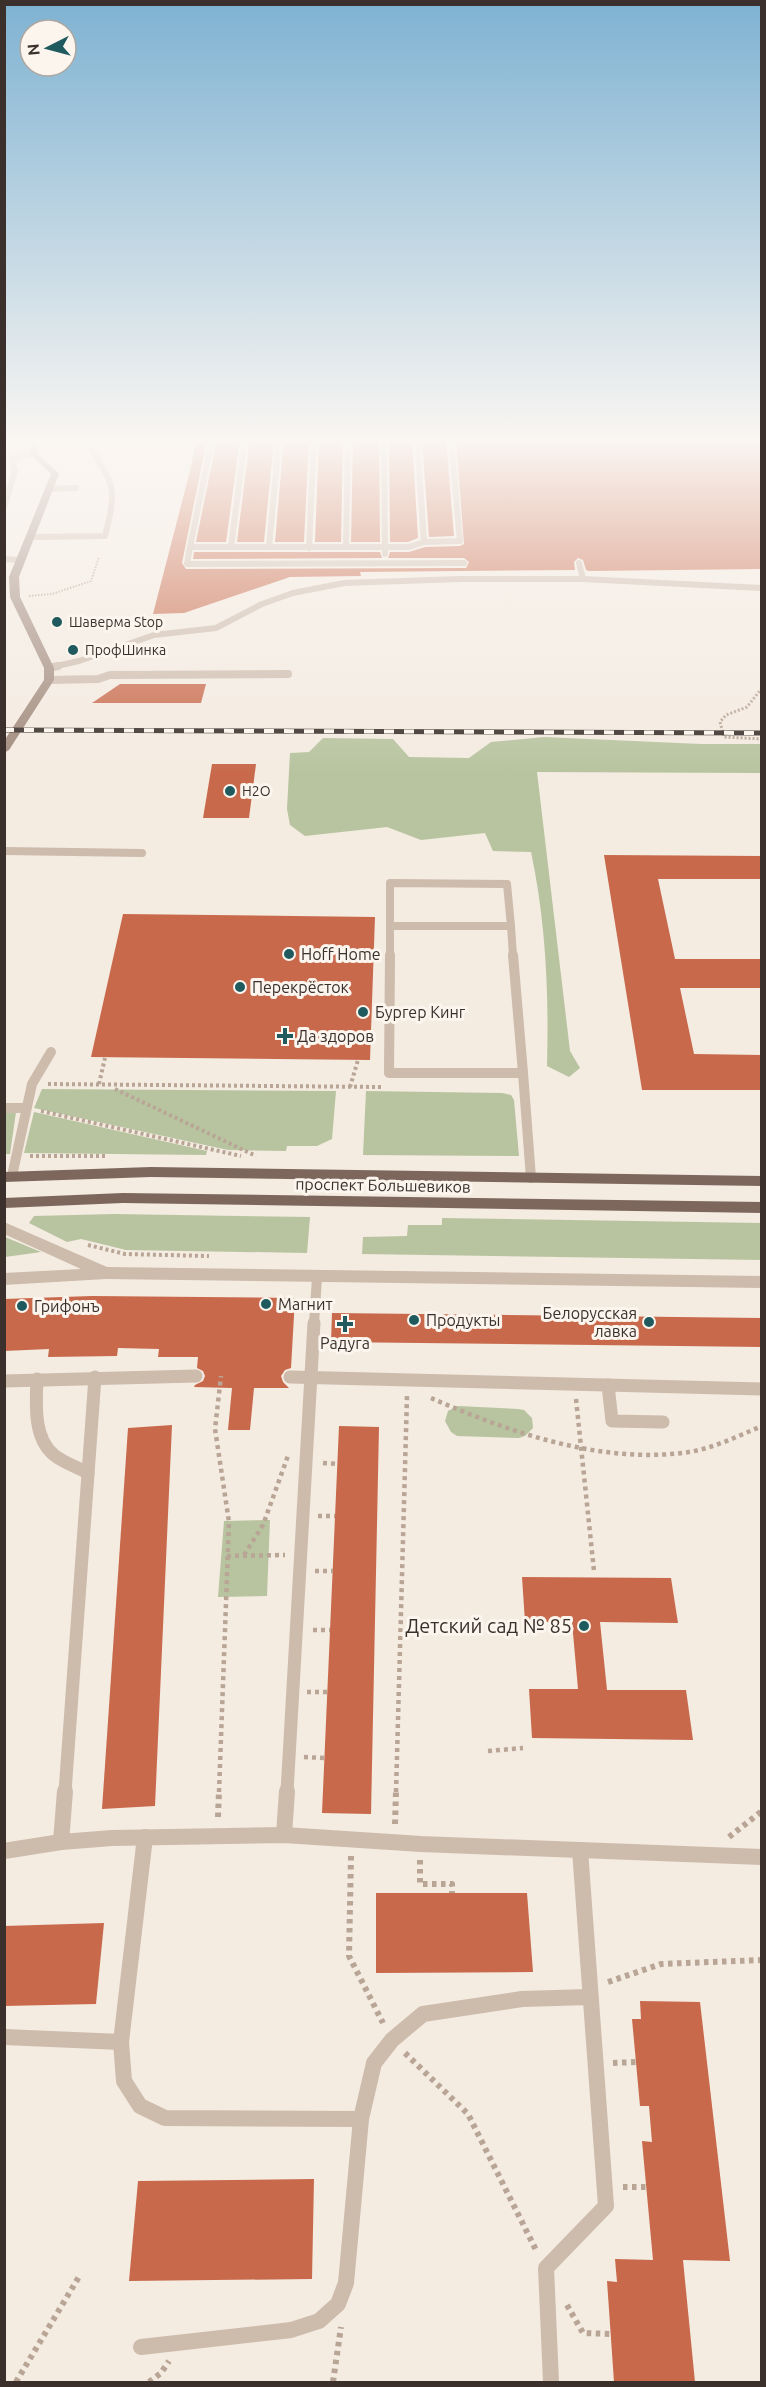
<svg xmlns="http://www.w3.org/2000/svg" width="766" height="2387" font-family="Ubuntu,sans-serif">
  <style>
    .green { fill: #b8c4a0 }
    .building { fill: #c8694b }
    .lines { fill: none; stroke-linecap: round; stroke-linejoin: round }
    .path-far4 { stroke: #b9a596; stroke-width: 2; stroke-dasharray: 1.5 1.5; stroke-linecap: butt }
    .path-far3 { stroke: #b9a596; stroke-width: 3; stroke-dasharray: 2 2; stroke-linecap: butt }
    .path-far2 { stroke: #b9a596; stroke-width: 4; stroke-dasharray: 3 3; stroke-linecap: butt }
    .path-far1 { stroke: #b9a596; stroke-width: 4.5; stroke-dasharray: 4 4; stroke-linecap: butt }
    .path { stroke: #b9a596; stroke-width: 6; stroke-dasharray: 4.5 4.5; stroke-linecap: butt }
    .lane-far4 { stroke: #cdbbac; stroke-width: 6 }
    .lane-far3 { stroke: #cdbbac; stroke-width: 8 }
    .lane-far2 { stroke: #cdbbac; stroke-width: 10 }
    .lane-far1 { stroke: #cdbbac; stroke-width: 13 }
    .lane { stroke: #cdbbac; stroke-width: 16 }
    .street { fill: #cdbbac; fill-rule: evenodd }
    .secondary { fill: #a18a7d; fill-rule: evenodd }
    .primary { fill: #7d675c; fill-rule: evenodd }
    .rail-casing { stroke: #3b302b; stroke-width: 5 }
    .rail { stroke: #fbf5ee; stroke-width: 4; stroke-dasharray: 10; stroke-linecap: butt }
    .poi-dot { fill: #1f5a5e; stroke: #fbf5ee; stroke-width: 2 }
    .labels { text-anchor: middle; stroke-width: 6; stroke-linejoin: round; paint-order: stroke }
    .far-poi-label { font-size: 14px; fill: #3b302b; stroke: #fbf5ee; text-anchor: start }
    .poi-label { font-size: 16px; fill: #3b302b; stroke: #fbf5ee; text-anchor: start }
    .street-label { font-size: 16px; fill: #3b302b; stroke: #fbf5ee }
    .near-poi-label { font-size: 20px; fill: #3b302b; stroke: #fbf5ee; text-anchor: end }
  </style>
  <rect width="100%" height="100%" fill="#f4ebe1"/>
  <g class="green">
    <path d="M544 737 701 744H761V773L537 772 570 1051 580 1068 569 1077 547 1066C549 995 546 922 531 852L493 851 485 833 421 840 387 827 305 836 290 825 287 809 290 753 309 752 323 738 393 739 409 757 469 758 491 742Z"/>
    <path d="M42 1089 336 1091 332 1139 317 1146H287L286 1151 228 1150 34 1108Z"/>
    <path d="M366 1091 502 1093 511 1095 514 1100 519 1156 363 1155Z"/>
    <path d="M5 1109 16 1112 10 1154H5Z"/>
    <path d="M34 1112 207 1151 206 1155 24 1153Z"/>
    <path d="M114 1214 310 1217 307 1253 126 1250 81 1239 67 1242 29 1223 34 1216Z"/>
    <path d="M442 1218 761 1223V1260L362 1254 363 1237 407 1236 408 1225H442Z"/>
    <path d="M5 1237 41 1252 5 1257Z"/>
    <path d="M458 1406 518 1409 524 1410 532 1418 533 1428 525 1436 519 1438 457 1436 451 1432 445 1421 448 1411Z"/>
    <path d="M270 1520 267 1596 218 1597 224 1521Z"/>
  </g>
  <g class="building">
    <path d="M196 439H207L182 563 186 569 466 568 469 562 464 558H388L390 552H409L425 547 460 546 464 544 456 439H762V569L589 571 586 570 583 560 578 558 574 562 575 570 360 572 361 576 290 577 184 613 153 614 191 467Z"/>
    <path d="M217 439H240L226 542H196Z"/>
    <path d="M250 439H274L264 542H237Z"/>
    <path d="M284 439H309L304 542H275Z"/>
    <path d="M319 439H343L341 542H315Z"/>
    <path d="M353 439H379L380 542H351Z"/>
    <path d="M389 439H412L418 538 408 542H390Z"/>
    <path d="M422 439H446L454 536 429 537Z"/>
    <path d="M194 552H380L382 558 193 559Z"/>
    <path d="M120 684H206L201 703H92Z"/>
    <path d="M212 764H256L249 818H203Z"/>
    <path d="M604 855 762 856V879H658L675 959H762V988H680L694 1054 762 1055V1090H642Z"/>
    <path d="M123 914 375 917 370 1060 91 1057Z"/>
    <path d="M92 1296 295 1298 291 1368 285 1370 281 1376 283 1382 289 1388H254L250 1430H228L232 1388 194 1387 195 1385 203 1381 205 1376 203 1371 197 1368 198 1357H158L159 1349 118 1348 117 1356 48 1357 49 1349 4 1351V1299Z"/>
    <path d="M332 1313 762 1318V1347L331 1342Z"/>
    <path d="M172 1425 155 1806 102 1809 128 1428Z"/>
    <path d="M339 1426 379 1427 371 1814 322 1813Z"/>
    <path d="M522 1577 671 1578 678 1623 600 1622 607 1690H686L693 1740 532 1738 529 1689H578L572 1622H525Z"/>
    <path d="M376 1893H527L533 1972 376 1973Z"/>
    <path d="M104 1923 96 2004 4 2006V1926Z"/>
    <path d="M640 2001 700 2002 730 2261 683 2260 695 2382H614L607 2281 617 2282 615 2259 653 2260 642 2141 652 2142 649 2106H640L632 2019H641Z"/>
    <path d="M314 2179 312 2279 129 2281 138 2181Z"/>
  </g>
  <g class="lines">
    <path class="path-far4" d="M29 596 52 594 91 581 99 557"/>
    <path class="path-far3" d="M762 688 747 707 726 715 720 722 724 737 762 739"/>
    <g class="path-far2">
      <path d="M48 1084 382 1087"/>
      <path d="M99 1084 105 1058"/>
      <path d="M350 1087 358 1060"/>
      <path d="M115 1089 256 1156"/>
      <path d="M41 1111 241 1156"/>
      <path d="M30 1156H106"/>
      <path d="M88 1245 125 1254 209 1256"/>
    </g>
    <g class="path-far1">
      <path d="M431 1398C509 1432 602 1465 689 1452 714 1448 738 1436 762 1426"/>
      <path d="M576 1399 594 1571"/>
      <path d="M323 1463 337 1464"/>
      <path d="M318 1516H335"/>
      <path d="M244 1555 263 1525 289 1453"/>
      <path d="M227 1556 285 1555"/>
      <path d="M315 1571H333"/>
      <path d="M313 1630H330"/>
      <path d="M307 1692H327"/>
      <path d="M488 1751 523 1748"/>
      <path d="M304 1757 324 1758"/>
      <path d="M219 1792 229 1522 215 1429 221 1376"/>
      <path d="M396 1792 407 1396"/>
    </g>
    <g class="path">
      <path d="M218 1817 219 1791"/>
      <path d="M395 1824 396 1791"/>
      <path d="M729 1837 762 1811"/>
      <path d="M351 1856 349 1956 383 2023"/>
      <path d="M420 1860V1884H452V1893"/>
      <path d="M608 1982 661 1964 762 1960"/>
      <path d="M405 2053 468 2114 537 2252"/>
      <path d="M613 2063 636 2062"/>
      <path d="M623 2187H647"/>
      <path d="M567 2305 583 2333 611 2334"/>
      <path d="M16 2382 80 2275"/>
      <path d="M149 2382 161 2373 169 2361"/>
      <path d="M333 2382 341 2327"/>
    </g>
    <g class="lane-far4">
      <path d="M212 439 190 547H231"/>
      <path d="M245 439 231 547H409L424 542 460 541 451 439"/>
      <path d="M384 439 385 554"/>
      <path d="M417 439 424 542"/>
      <path d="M49 489 76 488"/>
      <path d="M4 507 15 471 12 458 33 453"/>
      <path d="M30 537 105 536C110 514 118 493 105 472 98 460 92 453 88 439"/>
      <path d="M190 547 187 564 464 563"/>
      <path d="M269 547 279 439"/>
      <path d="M346 547 348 439"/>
      <path d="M309 548 314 439"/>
      <path d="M4 559 20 560"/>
      <path d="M579 563 583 579"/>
      <path d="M52 667 79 661 154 635 216 628 262 604 293 593 344 583 460 579H583L762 588"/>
    </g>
    <g class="lane-far3">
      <path d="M49 668 58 666"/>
      <path d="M49 680 98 679 110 675 288 674"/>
      <path d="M4 851 142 853"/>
      <path d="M390 926V883L507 884 511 926"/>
      <path d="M390 956V926H511L513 956"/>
    </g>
    <g class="lane-far2">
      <path d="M390 955 389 1073H523"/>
      <path d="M513 955 523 1073"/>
      <path d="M523 1073 531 1178"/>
      <path d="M4 1108H25"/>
      <path d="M12 1176 32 1084 51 1052"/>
      <path d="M314 1324 317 1277"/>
    </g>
    <g class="lane-far1">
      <path d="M290 1377 762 1389"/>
      <path d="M37 1379C36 1403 33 1438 54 1455 64 1463 77 1467 88 1473"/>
      <path d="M4 1381 196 1376"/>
      <path d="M608 1385 612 1421 663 1422"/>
      <path d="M65 1792 95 1377"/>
      <path d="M287 1792 314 1323"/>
    </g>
    <g class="lane">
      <path d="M284 1835 287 1791"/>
      <path d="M145 1837 121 2042 124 2081 140 2106 165 2118 361 2119 374 2063 392 2040 423 2014 522 1999 589 1997"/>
      <path d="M61 1842 65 1791"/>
      <path d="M4 1851 61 1842 112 1838 284 1835 421 1844 762 1857"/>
      <path d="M4 2037 121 2042"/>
      <path d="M141 2347 291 2330 319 2321 338 2304 346 2283 361 2119"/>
      <path d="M551 2382 546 2268 606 2206 580 1850"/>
    </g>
    <path class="street" d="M4 1222 107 1267 762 1276V1288L106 1279 4 1285V1273L81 1269 4 1234Z"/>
    <path class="secondary" d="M32 439H40L37 453 59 474 19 577 20 597 54 668V680L9 750 4 753V741L44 680V668L10 597 9 577 51 474 29 453Z"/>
    <g class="primary">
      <path d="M151 1167 762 1176V1186L151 1177 4 1182V1172Z"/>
      <path d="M123 1193 762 1202V1213L123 1203 4 1208V1198Z"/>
    </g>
    <defs>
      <path id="rail" d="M4 730 762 733"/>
    </defs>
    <use href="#rail" class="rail-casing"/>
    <use href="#rail" class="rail"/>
  </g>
  <linearGradient id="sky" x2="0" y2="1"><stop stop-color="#7eb2d2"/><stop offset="0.57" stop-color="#faf6f2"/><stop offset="1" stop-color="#faf6f2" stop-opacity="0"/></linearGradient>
  <rect width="766" height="773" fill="url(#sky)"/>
  <g class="poi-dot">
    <circle cx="57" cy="622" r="6"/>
    <circle cx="73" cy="650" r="6"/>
    <circle cx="230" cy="791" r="6"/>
    <circle cx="289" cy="954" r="6"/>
    <circle cx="240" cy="987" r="6"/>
    <circle cx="363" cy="1012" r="6"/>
    <path d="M282 1027h6v6h6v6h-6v6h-6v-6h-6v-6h6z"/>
    <circle cx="266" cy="1304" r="6"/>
    <circle cx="22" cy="1306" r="6"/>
    <circle cx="414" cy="1320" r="6"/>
    <circle cx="649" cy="1322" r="6"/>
    <path d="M342 1315h6v6h6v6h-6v6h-6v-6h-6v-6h6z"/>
    <circle cx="584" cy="1626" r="6"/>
  </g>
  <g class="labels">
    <g class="far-poi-label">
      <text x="69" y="627">Шаверма Stop</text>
      <text x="85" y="655">ПрофШинка</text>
      <text x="242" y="796">H2O</text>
    </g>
    <g class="poi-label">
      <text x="301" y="960">Hoff Home</text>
      <text x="252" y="993">Перекрёсток</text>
      <text x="375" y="1018">Бургер Кинг</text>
      <text x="297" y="1042">Да здоров</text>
      <text x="278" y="1310">Магнит</text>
      <text x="34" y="1312">Грифонъ</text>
      <text x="637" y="1319" text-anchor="end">Белорусская<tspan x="637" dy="18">лавка</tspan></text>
      <text x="426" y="1326">Продукты</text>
      <text x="345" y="1349" text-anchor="middle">Радуга</text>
    </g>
    <g class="street-label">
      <text transform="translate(383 1185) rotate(1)" y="6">проспект Большевиков</text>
    </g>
    <g class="near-poi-label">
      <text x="572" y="1633">Детский сад № 85</text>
    </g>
  </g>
  <rect width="766" height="2387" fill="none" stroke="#3b302b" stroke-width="12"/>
  <g transform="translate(48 48) rotate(264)"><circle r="28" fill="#fbf5ee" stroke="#aea6a0" stroke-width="1.5"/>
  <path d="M0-4.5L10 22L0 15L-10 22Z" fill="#1f5a5e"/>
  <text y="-9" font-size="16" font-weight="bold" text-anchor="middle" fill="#3b302b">N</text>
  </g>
</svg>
